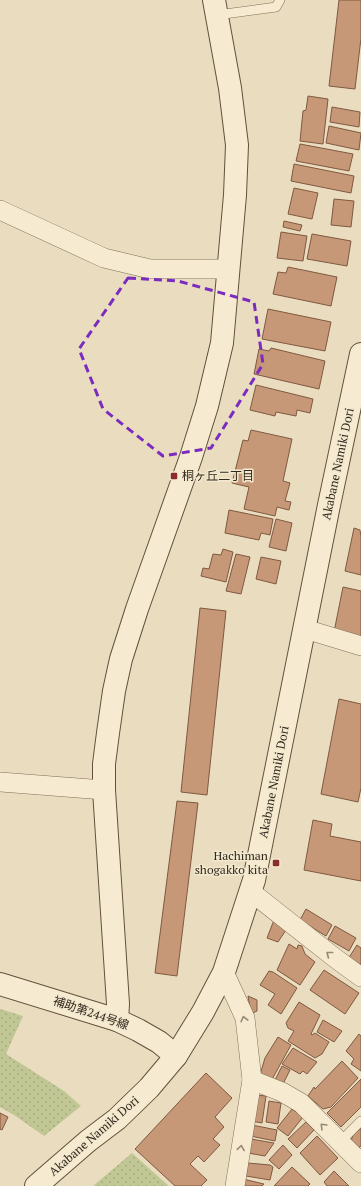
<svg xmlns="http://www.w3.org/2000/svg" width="361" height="1186" font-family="'PT Serif','Noto Sans JP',serif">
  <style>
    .park { fill: url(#park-dots) }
    .building { fill: #c69877; stroke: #7f5940 }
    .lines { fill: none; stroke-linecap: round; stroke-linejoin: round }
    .lane-casing { stroke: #826e59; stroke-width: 10 }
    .street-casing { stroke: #826e59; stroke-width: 20 }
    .secondary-casing { stroke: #63503c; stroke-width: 24 }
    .lane { stroke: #f6ebd1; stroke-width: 9 }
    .street { stroke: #f6ebd1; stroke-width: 19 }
    .secondary { stroke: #f6ebd1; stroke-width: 22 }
    .oneway { stroke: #948976 }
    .marked { fill: none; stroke: #7b2cbf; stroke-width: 3; stroke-dasharray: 8 5; stroke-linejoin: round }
    .poi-dot { fill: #8c2d2d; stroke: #f2e8ce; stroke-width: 1.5 }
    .labels { text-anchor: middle; stroke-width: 3; stroke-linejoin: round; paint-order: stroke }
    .street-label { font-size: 12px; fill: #32271c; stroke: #f2e8ce }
    .poi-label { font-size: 12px; fill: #32271c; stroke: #f2e8ce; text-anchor: start }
  </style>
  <defs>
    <pattern id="park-dots" width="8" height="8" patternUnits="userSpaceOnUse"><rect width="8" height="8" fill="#c1c794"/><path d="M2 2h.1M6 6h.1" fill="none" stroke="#a6ab7f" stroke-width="1.8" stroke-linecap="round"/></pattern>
  </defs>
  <rect width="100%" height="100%" fill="#eaddbf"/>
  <g class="park">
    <path d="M0 1009 23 1016 6 1054 64 1091 81 1106 44 1136 14 1115 0 1107Z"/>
    <path d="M132 1153 169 1186H93Z"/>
  </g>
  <g class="building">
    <path d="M339 0H361V38L355 89 329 86Z"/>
    <path d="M308 96 328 99 323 144 300 141 303 111 306 110Z"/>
    <path d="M332 107 360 112 359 127 330 122Z"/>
    <path d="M329 126 361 133 359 150 326 143Z"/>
    <path d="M300 144 353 154 349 171 296 161Z"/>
    <path d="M294 164 354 176 351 193 291 181Z"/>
    <path d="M294 188 318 193 312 219 288 214Z"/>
    <path d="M334 199 354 201 351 227 331 225Z"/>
    <path d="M284 221 302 225 300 231 283 227Z"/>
    <path d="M281 232 307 236 303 261 277 258Z"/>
    <path d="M312 234 351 241 347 266 307 259Z"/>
    <path d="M288 267 337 277 331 306 273 294 278 272 286 273Z"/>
    <path d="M268 309 331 322 325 351 262 339Z"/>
    <path d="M271 348 325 361 319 389 254 374 259 349 269 351Z"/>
    <path d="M256 385 313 399 310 413 297 410 296 416 276 412 275 416 250 410Z"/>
    <path d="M251 430 292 439 283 481 290 483 285 501 291 502 289 510 277 507 275 516 244 509 249 487 232 483 243 440 248 441Z"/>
    <path d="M229 510 273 519 270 535 261 533 259 540 225 533Z"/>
    <path d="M276 519 292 523 286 551 269 547Z"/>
    <path d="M354 528 360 530 361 537V575L345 571Z"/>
    <path d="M223 549 233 552 226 582 201 576 203 568 209 569 213 554 221 555Z"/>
    <path d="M236 554 250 557 241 594 226 591Z"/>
    <path d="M261 557 281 561 276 584 256 579Z"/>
    <path d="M343 587 361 591V638L334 632Z"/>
    <path d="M200 608 226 611 207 795 181 792Z"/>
    <path d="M339 699 361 704V788L358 802 321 794Z"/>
    <path d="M177 801 198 803 177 976 155 973Z"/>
    <path d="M313 820 332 824 330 836 361 842V881L304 870Z"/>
    <path d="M306 909 332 925 326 936 300 920Z"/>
    <path d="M274 920 286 930 278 942 267 938Z"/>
    <path d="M335 926 356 938 349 951 328 939Z"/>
    <path d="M289 944 297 949 298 945 302 946 305 954 315 962 300 985 277 970Z"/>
    <path d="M357 945 361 948V966L348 959Z"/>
    <path d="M324 970 359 993 345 1014 310 990Z"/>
    <path d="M269 971 273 972 297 988 281 1014 268 1005 275 994 260 985Z"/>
    <path d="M248 996 257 1000V1011L251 1014Z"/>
    <path d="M299 1002 320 1015 311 1034 312 1035 315 1033 329 1042 322 1054 315 1058 288 1041 294 1031 288 1028 286 1023Z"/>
    <path d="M323 1020 342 1031 334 1042 317 1032Z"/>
    <path d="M359 1034 361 1036V1071L351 1064 354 1059 346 1051Z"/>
    <path d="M278 1037 291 1045 270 1083 259 1078 265 1058Z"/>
    <path d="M293 1048 317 1062 307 1074 303 1071 300 1074 282 1064Z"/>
    <path d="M342 1061 358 1078 331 1107 323 1109 308 1096 314 1087 315 1089Z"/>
    <path d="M282 1066 290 1070 282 1086 273 1084Z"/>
    <path d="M206 1073 232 1098 215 1117 224 1127 213 1139 220 1145 204 1162 198 1156 190 1164 207 1180 201 1186H175L135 1149Z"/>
    <path d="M361 1079V1107L341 1127 327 1113Z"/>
    <path d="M255 1095 266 1096 262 1123 251 1121Z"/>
    <path d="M269 1101 281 1103 278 1124 266 1122Z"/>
    <path d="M292 1109 303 1117 288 1136 277 1128Z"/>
    <path d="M0 1113 8 1117 2 1130 0 1129Z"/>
    <path d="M306 1122 314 1130 297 1148 288 1139Z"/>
    <path d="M252 1125 277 1130 275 1141 250 1136Z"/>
    <path d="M361 1128V1146L359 1147V1150L351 1141 353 1135Z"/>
    <path d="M317 1136 338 1158 320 1175 300 1153Z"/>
    <path d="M251 1139 274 1143 265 1156 248 1153Z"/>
    <path d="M283 1145 292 1155 279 1169 269 1160Z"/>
    <path d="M248 1163 270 1165 273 1167 270 1180 246 1176Z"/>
    <path d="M292 1167 310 1184 308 1186H274Z"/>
    <path d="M334 1171 349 1186H327L324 1182Z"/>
    <path d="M243 1179 264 1184 262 1186H243Z"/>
  </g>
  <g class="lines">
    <defs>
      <g id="lane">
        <path d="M217 15 276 7 280 0"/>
        <path d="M340 1142 361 1121"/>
      </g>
      <g id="street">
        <path d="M0 210 104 258 150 269H229"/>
        <path d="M305 629 361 646"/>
        <path d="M0 782 104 790"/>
        <path d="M250 891 335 958 361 977"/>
        <path d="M224 972 245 1018 252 1080 235 1186"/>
        <path d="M252 1080 282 1092 301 1103 361 1163"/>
      </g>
      <g id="secondary">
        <path d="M0 984 117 1020 138 1030 159 1042 176 1056"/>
        <path d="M117 1020 118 1004 104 790V764L108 733 114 691 121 659 137 609 191 457 207 406 222 343 235 195 237 145 230 88 214 0"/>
        <path d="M36 1186 88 1141 117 1119 149 1088 176 1056 203 1012 224 972 254 880 329 505 361 354"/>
      </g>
    </defs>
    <use href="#lane" class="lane-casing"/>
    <use href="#street" class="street-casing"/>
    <use href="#secondary" class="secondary-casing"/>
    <use href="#lane" class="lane"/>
    <use href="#street" class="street"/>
    <use href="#secondary" class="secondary"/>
  </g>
  <defs><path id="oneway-chevron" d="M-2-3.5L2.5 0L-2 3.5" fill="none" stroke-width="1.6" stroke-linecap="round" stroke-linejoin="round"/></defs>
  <g class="oneway">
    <use href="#oneway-chevron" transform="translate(329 954) rotate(-142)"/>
    <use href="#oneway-chevron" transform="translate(244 1019) rotate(-104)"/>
    <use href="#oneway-chevron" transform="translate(323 1126) rotate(-135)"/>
    <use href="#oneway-chevron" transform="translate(241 1148) rotate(-81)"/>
  </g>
  <path class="marked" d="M128 278 178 281 254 302 263 364 211 448 163 456 103 409 79 349Z"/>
  <g class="poi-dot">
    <rect x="170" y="472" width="8" height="8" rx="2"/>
    <rect x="272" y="859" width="8" height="8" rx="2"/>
  </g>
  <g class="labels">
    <g class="street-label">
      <text transform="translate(338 464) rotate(-78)" y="4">Akabane Namiki Dori</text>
      <text transform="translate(274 782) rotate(-79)" y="4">Akabane Namiki Dori</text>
      <text transform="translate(91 1013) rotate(19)" y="4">補助第244号線</text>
      <text transform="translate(94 1136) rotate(-41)" y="4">Akabane Namiki Dori</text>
    </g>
    <g class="poi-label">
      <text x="182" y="480">桐ヶ丘二丁目</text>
      <text x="268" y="860" text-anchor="end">Hachiman<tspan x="268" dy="14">shogakko kita</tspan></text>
    </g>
  </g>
</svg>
